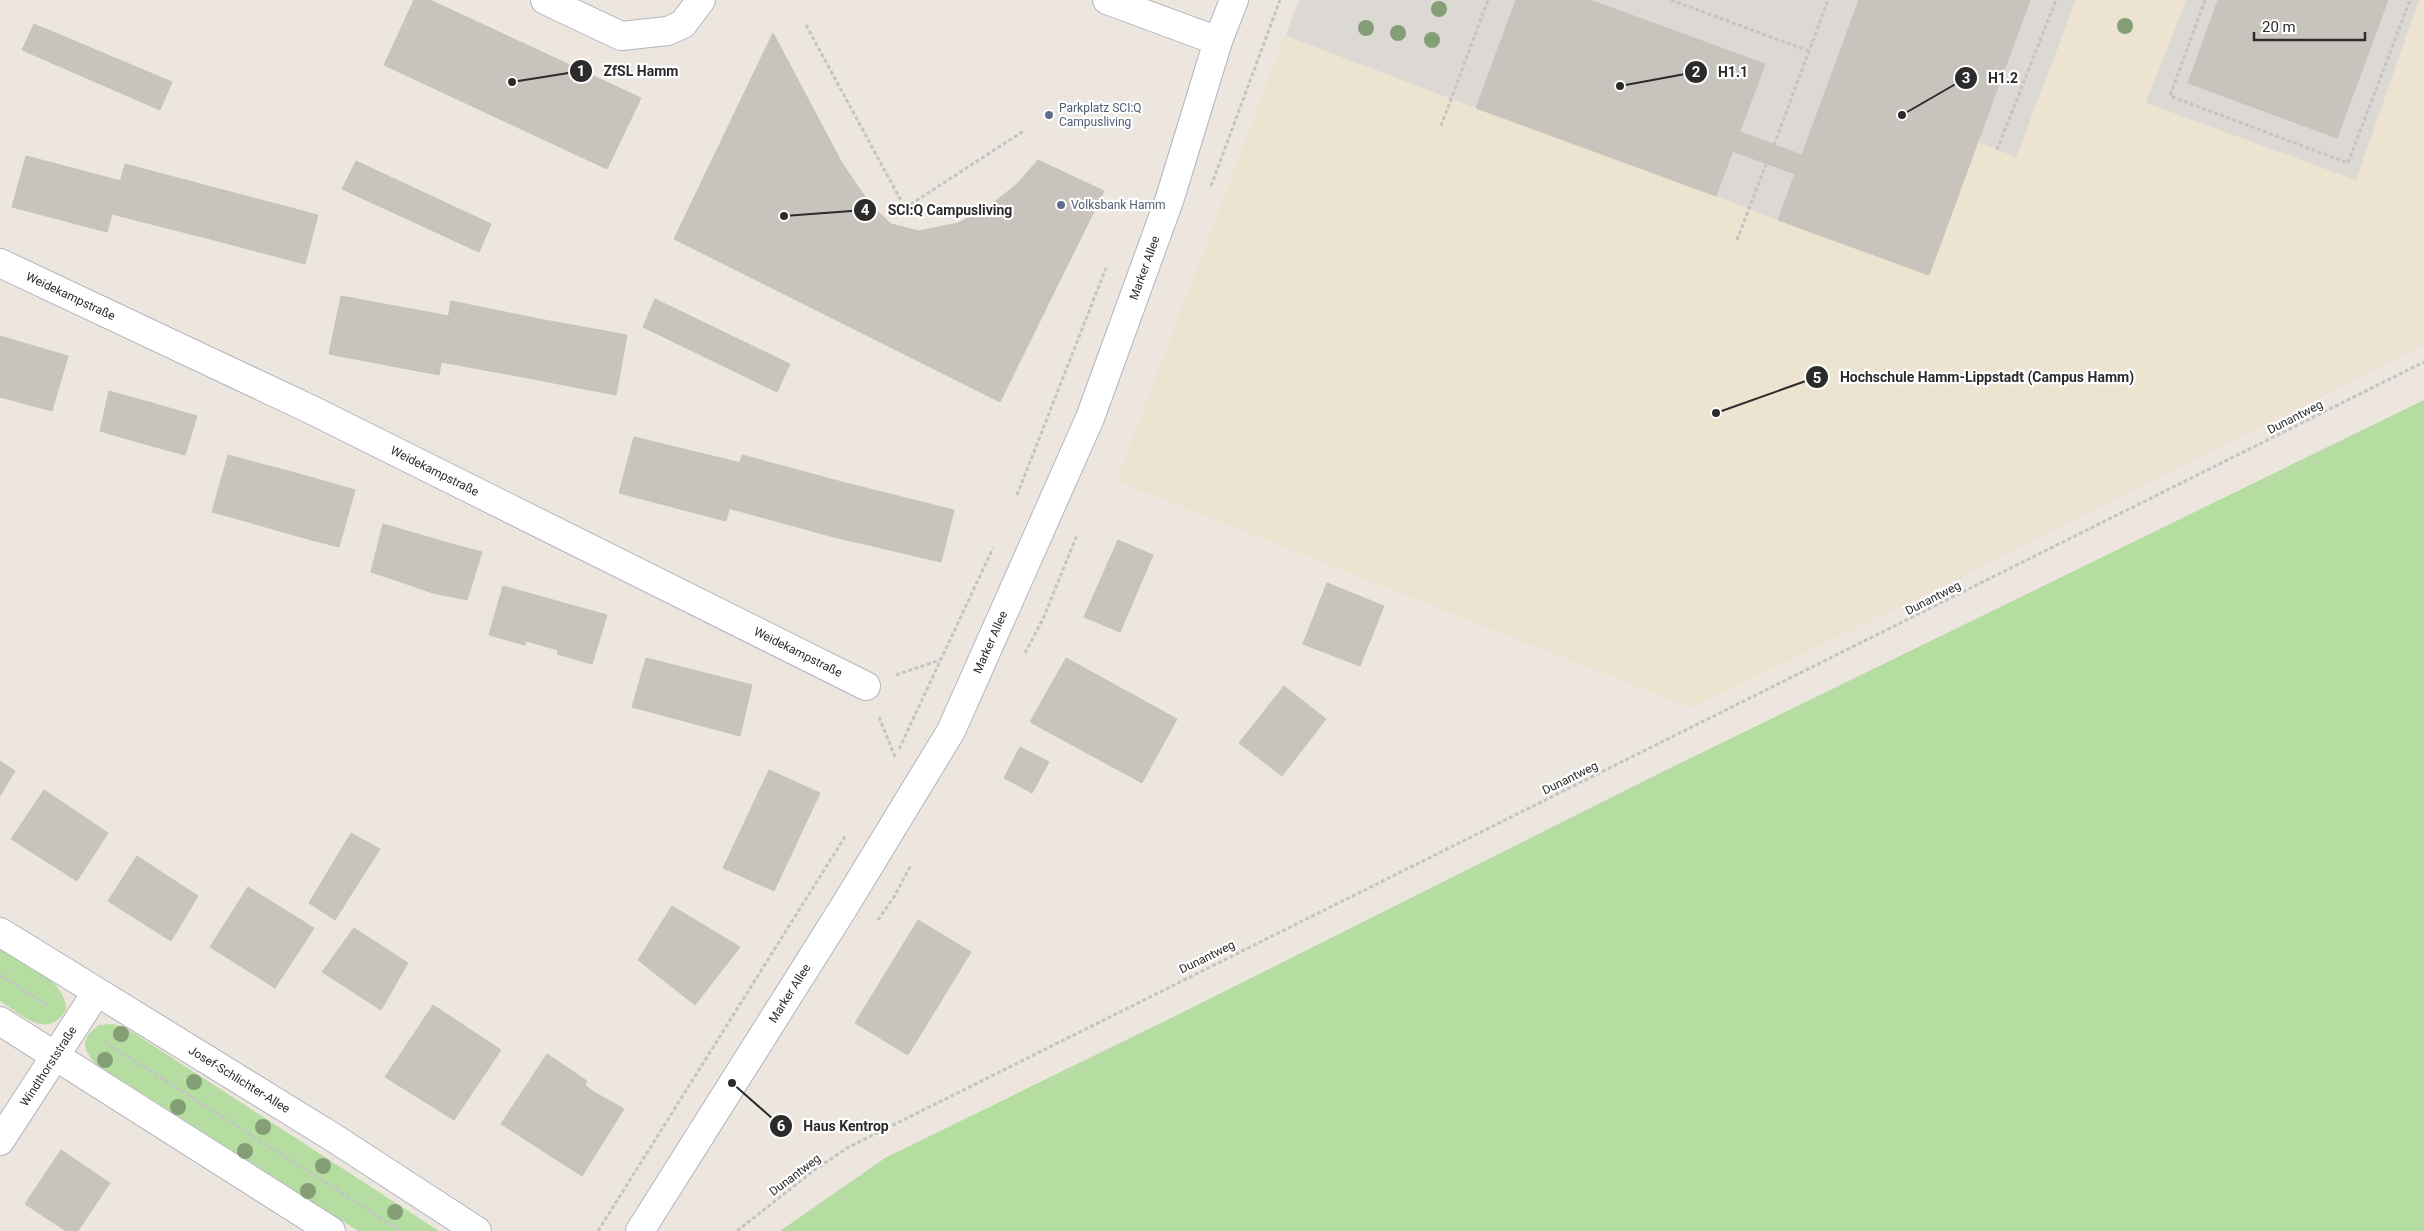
<svg xmlns="http://www.w3.org/2000/svg" width="2424" height="1231" font-family="Roboto,sans-serif">
  <style>
    .education { fill: #ece3d0 }
    .green { fill: #b5dda1 }
    .plaza { fill: #dcd9d5 }
    .building { fill: #c8c4bd; stroke: #c7c2b9 }
    .lines { fill: none; stroke-linecap: round; stroke-linejoin: round }
    .street-casing { stroke: #b2b5be; stroke-width: 30 }
    .secondary-casing { stroke: #b2b5be; stroke-width: 30 }
    .path { stroke: #c4c4c4; stroke-width: 3; stroke-dasharray: 4 2.5; stroke-linecap: butt }
    .street { stroke: #fff; stroke-width: 28 }
    .secondary { stroke: #fff; stroke-width: 28 }
    .tree { fill: #849e76 }
    .service-dot { fill: #5c6f8a; stroke: #fff; stroke-width: 2 }
    .labels { text-anchor: middle; stroke-width: 4.5; stroke-linejoin: round; paint-order: stroke }
    .service-label { font-size: 12px; fill: #4e5e75; stroke: #fff; text-anchor: start }
    .street-label { font-size: 12px; fill: #2b2b2b; stroke: #fff }
    .leader { fill: none; stroke: #2b2b2b; stroke-width: 2 }
    .callout-dot { fill: #2b2b2b; stroke: #fff; stroke-width: 2 }
    .mark-label { font-size: 15px; text-anchor: middle; font-weight: bold; fill: #fff }
    .callout-label { font-size: 14px; text-anchor: middle; font-weight: bold; fill: #2b2b2b; stroke: #fff; stroke-width: 4.5; stroke-linejoin: round; paint-order: stroke }
  </style>
  <rect width="100%" height="100%" fill="#ece6df"/>
  <path class="education" d="M1298 0H2424V345L1981 567 1691 708 1117 481Z"/>
  <g class="green">
    <path d="M2424 400V1231H780L885 1158 1171 1018 1660 773Z"/>
    <path d="M0 947C23 962 66 979 66 1010 47 1041 21 1014 0 1001Z"/>
    <path d="M113 1024 126 1028 439 1231H358L96 1064C81 1048 81 1038 99 1025Z"/>
  </g>
  <g class="plaza">
    <path d="M1299 0H1516L1476 108 1286 36Z"/>
    <path d="M1590 0H1859L1778 220 1716 196 1765 64Z"/>
    <path d="M2030 0H2076L2016 157 1978 142Z"/>
    <path d="M2186 0H2218L2188 83 2337 138 2388 0H2419L2356 180 2146 103Z"/>
  </g>
  <g class="building">
    <path d="M414 0H430L641 98 607 169 384 65Z"/>
    <path d="M1516 0H1590L1765 64 1716 196 1476 108Z"/>
    <path d="M1859 0H2030L1929 275 1778 220Z"/>
    <path d="M2218 0H2388L2337 138 2188 83Z"/>
    <path d="M34 24 172 82 160 110 22 50Z"/>
    <path d="M773 33 842 163 870 204 891 224 919 231 958 223 987 208 1017 184 1038 160 1104 191 1000 402 674 239Z"/>
    <path d="M1740 132 1802 155 1795 174 1732 151Z"/>
    <path d="M26 156 121 181 107 232 12 207Z"/>
    <path d="M356 161 491 224 479 252 342 189Z"/>
    <path d="M125 164 223 190 210 239 112 214Z"/>
    <path d="M223 190 318 215 305 264 210 239Z"/>
    <path d="M341 296 449 316 439 375 329 354Z"/>
    <path d="M655 299 790 364 777 392 643 327Z"/>
    <path d="M451 301 539 319 528 378 441 362Z"/>
    <path d="M539 319 627 335 616 395 528 378Z"/>
    <path d="M0 336 68 356 52 411 0 397Z"/>
    <path d="M109 391 152 403 141 443 100 431Z"/>
    <path d="M152 403 197 416 185 455 141 443Z"/>
    <path d="M634 437 741 463 726 521 619 493Z"/>
    <path d="M228 455 261 464 245 521 212 512Z"/>
    <path d="M742 455 842 482 830 536 728 508Z"/>
    <path d="M261 464 292 472 276 530 245 521Z"/>
    <path d="M292 472 324 481 308 539 276 530Z"/>
    <path d="M324 481 355 490 339 547 308 539Z"/>
    <path d="M842 482 954 510 941 562 830 536Z"/>
    <path d="M383 524 414 533 401 582 371 572Z"/>
    <path d="M414 533 448 543 433 593 401 582Z"/>
    <path d="M1118 540 1153 555 1120 632 1084 617Z"/>
    <path d="M448 543 482 552 467 600 433 593Z"/>
    <path d="M1327 583 1384 606 1360 666 1303 644Z"/>
    <path d="M503 586 539 596 525 645 489 635Z"/>
    <path d="M539 596 571 605 558 650 526 641Z"/>
    <path d="M571 605 607 615 592 664 557 654Z"/>
    <path d="M646 658 752 685 740 736 632 707Z"/>
    <path d="M1066 658 1177 719 1142 783 1030 722Z"/>
    <path d="M1284 686 1326 719 1282 776 1239 743Z"/>
    <path d="M1020 747 1049 762 1032 793 1004 778Z"/>
    <path d="M0 761 15 771 0 796Z"/>
    <path d="M769 770 820 793 774 891 723 868Z"/>
    <path d="M44 790 108 833 77 881 11 839Z"/>
    <path d="M351 833 380 849 335 920 309 903Z"/>
    <path d="M137 856 198 896 171 941 108 901Z"/>
    <path d="M248 887 314 928 275 988 210 947Z"/>
    <path d="M672 906 740 947 695 1005 638 960Z"/>
    <path d="M918 920 971 952 908 1055 855 1023Z"/>
    <path d="M354 928 408 963 381 1010 322 972Z"/>
    <path d="M433 1005 501 1050 454 1120 385 1077Z"/>
    <path d="M547 1054 587 1081 585 1085 594 1092 624 1109 582 1176 501 1124Z"/>
    <path d="M61 1150 110 1183 78 1231H66L25 1204Z"/>
  </g>
  <g class="lines">
    <defs>
      <g id="street">
        <path d="M545 0 621 36 668 31 683 24 701 0"/>
        <path d="M1107 0 1218 41"/>
        <path id="s1" d="M0 263 312 410 866 686"/>
        <path id="s2" d="M0 932 334 1138 477 1231"/>
        <path d="M0 1021 331 1231"/>
        <path id="s3" d="M0 1141 96 993"/>
      </g>
      <g id="secondary">
        <path id="s4" d="M640 1231 844 907 951 731 1090 418 1170 198 1218 41 1234 0"/>
      </g>
    </defs>
    <use href="#street" class="street-casing"/>
    <use href="#secondary" class="secondary-casing"/>
    <g class="path">
      <path d="M1671 0 1809 51"/>
      <path d="M2205 0 2170 96 2348 163 2410 0"/>
      <path d="M806 25 905 208 1025 130"/>
      <path d="M1441 126 1488 0"/>
      <path d="M1774 145 1828 0"/>
      <path d="M1997 150 2056 0"/>
      <path d="M1211 186 1280 0"/>
      <path d="M1737 240 1766 164"/>
      <path d="M1017 495 1106 268"/>
      <path d="M1025 653 1043 619 1077 535"/>
      <path d="M896 675 940 660"/>
      <path d="M879 717 895 757"/>
      <path d="M899 749 993 548"/>
      <path d="M878 920 894 897 911 865"/>
      <path d="M0 975 49 1006"/>
      <path d="M105 1042 401 1231"/>
      <path d="M598 1231 846 835"/>
      <path d="M737 1231 813 1171 847 1148 2424 362"/>
    </g>
    <use href="#street" class="street"/>
    <use href="#secondary" class="secondary"/>
  </g>
  <g class="tree">
    <circle cx="1439" cy="9" r="8"/>
    <circle cx="2125" cy="26" r="8"/>
    <circle cx="1366" cy="28" r="8"/>
    <circle cx="1398" cy="33" r="8"/>
    <circle cx="1432" cy="40" r="8"/>
    <circle cx="121" cy="1034" r="8"/>
    <circle cx="105" cy="1060" r="8"/>
    <circle cx="194" cy="1082" r="8"/>
    <circle cx="178" cy="1107" r="8"/>
    <circle cx="263" cy="1127" r="8"/>
    <circle cx="245" cy="1151" r="8"/>
    <circle cx="323" cy="1166" r="8"/>
    <circle cx="308" cy="1191" r="8"/>
    <circle cx="395" cy="1212" r="8"/>
  </g>
  <g class="service-dot">
    <circle cx="1049" cy="115" r="5"/>
    <circle cx="1061" cy="205" r="5"/>
  </g>
  <g class="labels">
    <g class="service-label">
      <text x="1059" y="112">Parkplatz SCI:Q<tspan x="1059" dy="14">Campusliving</tspan></text>
      <text x="1071" y="209">Volksbank Hamm</text>
    </g>
    <g class="street-label">
      <text dy="4" stroke="none"><textPath href="#s4" startOffset="1091">Marker Allee</textPath></text>
      <text dy="4" stroke="none"><textPath href="#s1" startOffset="78">Weidekampstraße</textPath></text>
      <text transform="translate(2295 417) rotate(-27)" y="4">Dunantweg</text>
      <text dy="4" stroke="none"><textPath href="#s1" startOffset="482">Weidekampstraße</textPath></text>
      <text transform="translate(1933 598) rotate(-27)" y="4">Dunantweg</text>
      <text dy="4" stroke="none"><textPath href="#s4" startOffset="686">Marker Allee</textPath></text>
      <text dy="4" stroke="none"><textPath href="#s1" startOffset="888">Weidekampstraße</textPath></text>
      <text transform="translate(1570 778) rotate(-26)" y="4">Dunantweg</text>
      <text transform="translate(1207 957) rotate(-26)" y="4">Dunantweg</text>
      <text dy="4" stroke="none"><textPath href="#s4" startOffset="281">Marker Allee</textPath></text>
      <text dy="4" stroke="none"><textPath href="#s3" startOffset="89">Windthorststraße</textPath></text>
      <text dy="4" stroke="none"><textPath href="#s2" startOffset="281">Josef-Schlichter-Allee</textPath></text>
      <text transform="translate(795 1175) rotate(-37)" y="4">Dunantweg</text>
    </g>
  </g>
  <path class="leader" d="M512 82L581 71M1620 86L1696 72M1902 115L1966 78M784 216L865 210M1716 413L1817 377M732 1083L781 1126"/>
  <g class="callout-dot">
    <circle cx="512" cy="82" r="5"/>
    <circle cx="1620" cy="86" r="5"/>
    <circle cx="1902" cy="115" r="5"/>
    <circle cx="784" cy="216" r="5"/>
    <circle cx="1716" cy="413" r="5"/>
    <circle cx="732" cy="1083" r="5"/>
    <circle cx="581" cy="71" r="12"/>
    <circle cx="1696" cy="72" r="12"/>
    <circle cx="1966" cy="78" r="12"/>
    <circle cx="865" cy="210" r="12"/>
    <circle cx="1817" cy="377" r="12"/>
    <circle cx="781" cy="1126" r="12"/>
  </g>
  <g class="mark-label">
    <text x="581" y="76">1</text>
    <text x="1696" y="77">2</text>
    <text x="1966" y="83">3</text>
    <text x="865" y="215">4</text>
    <text x="1817" y="383">5</text>
    <text x="781" y="1131">6</text>
  </g>
  <g class="callout-label">
    <text x="641" y="76">ZfSL Hamm</text>
    <text x="1733" y="77">H1.1</text>
    <text x="2003" y="83">H1.2</text>
    <text x="950" y="215">SCI:Q Campusliving</text>
    <text x="1987" y="382">Hochschule Hamm-Lippstadt (Campus Hamm)</text>
    <text x="846" y="1131">Haus Kentrop</text>
  </g>
  <path d="M2254 32v8h111v-8" fill="none" stroke="#2b2b2b" stroke-width="2.5"/>
  <text x="2262" y="32" font-size="15" fill="#2b2b2b" stroke="#ffffff" stroke-width="4" paint-order="stroke">20 m</text>
</svg>
